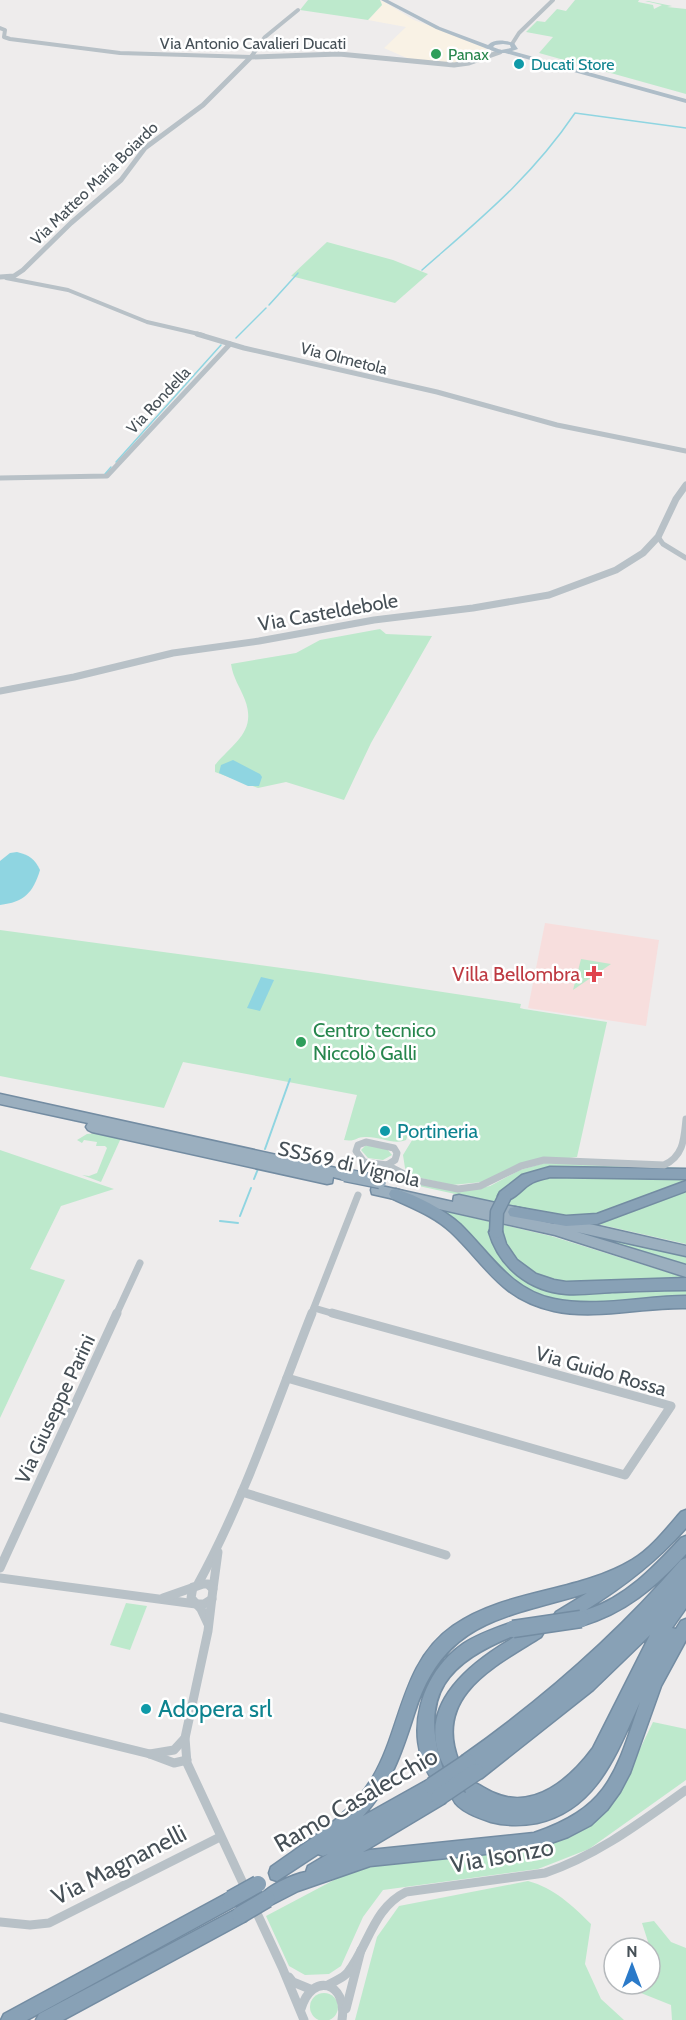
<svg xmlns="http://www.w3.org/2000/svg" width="686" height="2020" font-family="Cabin,sans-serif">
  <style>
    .commercial { fill: #f9f2e5 }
    .medical { fill: #f7dedd }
    .green { fill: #bde9cc }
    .water { fill: #8fd5e1 }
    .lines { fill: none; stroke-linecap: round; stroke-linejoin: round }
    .stream-far1 { stroke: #8fd5e1; stroke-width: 1.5 }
    .stream { stroke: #8fd5e1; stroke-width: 2 }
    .trunk-casing { stroke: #738ca2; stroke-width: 3 }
    .motorway-casing { stroke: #738ca2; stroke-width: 3 }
    .minor-far3 { stroke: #b8c1c7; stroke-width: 4 }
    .minor-far2 { stroke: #b8c1c7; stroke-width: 5 }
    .minor-far1 { stroke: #b8c1c7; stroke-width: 7 }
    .minor { stroke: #b8c1c7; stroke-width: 9 }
    .tertiary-far1 { stroke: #b8c1c7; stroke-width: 5 }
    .tertiary { stroke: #b8c1c7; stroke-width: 7 }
    .primary { fill: #aebdc8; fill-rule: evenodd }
    .trunk { fill: #9bafbf; fill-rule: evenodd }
    .motorway { fill: #88a1b6; fill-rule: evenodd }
    .trunk-bridge-casing { stroke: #738ca2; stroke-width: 15; stroke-linecap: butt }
    .motorway-bridge-far1-casing { stroke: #738ca2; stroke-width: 15; stroke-linecap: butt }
    .motorway-bridge-casing { stroke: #738ca2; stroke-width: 19; stroke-linecap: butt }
    .trunk-bridge { stroke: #9bafbf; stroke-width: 12 }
    .motorway-bridge-far1 { stroke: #88a1b6; stroke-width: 12 }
    .motorway-bridge { stroke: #88a1b6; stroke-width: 16 }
    .leisure-dot { fill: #2e9e5b; stroke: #fff; stroke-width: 2 }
    .culture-dot { fill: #0f9aa8; stroke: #fff; stroke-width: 2 }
    .health-dot { fill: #e0444e; stroke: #fff; stroke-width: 2 }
    .labels { text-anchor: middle; stroke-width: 5; stroke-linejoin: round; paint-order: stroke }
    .far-street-label { font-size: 16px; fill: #465057; stroke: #fff }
    .far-leisure-label { font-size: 16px; fill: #27864d; stroke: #fff; text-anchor: start }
    .far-culture-label { font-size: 16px; fill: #0d838f; stroke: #fff; text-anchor: start }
    .street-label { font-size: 20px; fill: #465057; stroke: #fff }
    .health-label { font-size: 20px; fill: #be3a42; stroke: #fff; text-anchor: end }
    .leisure-label { font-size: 20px; fill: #27864d; stroke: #fff; text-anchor: start }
    .culture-label { font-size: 20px; fill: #0d838f; stroke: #fff; text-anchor: start }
    .near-culture-label { font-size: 24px; fill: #0d838f; stroke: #fff; text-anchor: start }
    .near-street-label { font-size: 24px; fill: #465057; stroke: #fff }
  </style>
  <rect width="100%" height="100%" fill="#eeecec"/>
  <path class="commercial" d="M381 0 414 20 482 45 487 50 474 59 451 63 409 59 384 48 406 27 368 20 382 5Z"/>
  <path class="medical" d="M545 923 659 940 646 1026 528 1008Z"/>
  <g class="green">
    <path d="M308 0H380L382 5 368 20 300 10Z"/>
    <path d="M575 0H639L638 2 653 5 654 9 662 5 645 1H648L672 6 667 7 686 9V94L539 53 553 37 526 32 537 21 545 22 557 9 566 11Z"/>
    <path d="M327 242 393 260 428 274 395 303 291 276Z"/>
    <path d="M380 629 386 634 432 636 371 743 344 800 286 782 258 788 215 772V765C233 743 257 732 245 700 240 687 233 678 231 664L296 653 320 640Z"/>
    <path d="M0 930 318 973 521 1004 520 1008 524 1009 607 1022 577 1157 522 1164 482 1182 452 1185 412 1176 405 1168 403 1155 414 1137 408 1135 406 1140C394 1145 381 1137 367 1137 356 1136 357 1142 344 1140L357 1095 183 1062 164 1108 0 1076Z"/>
    <path d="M581 959 611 964 573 990Z"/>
    <path d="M98 1133 121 1138 101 1182 82 1175 89 1176 97 1173 107 1148 105 1146H96L97 1142 84 1140 82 1143 77 1140 87 1134Z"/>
    <path d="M366 1145 387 1149 392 1155 383 1160 368 1158 361 1150Z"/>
    <path d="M0 1150 114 1189 61 1206 30 1269 65 1280 0 1418Z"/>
    <path d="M545 1163 686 1168V1172L558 1168 518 1189 546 1176 686 1177V1182L603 1214 584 1218 551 1215 373 1176 382 1168 398 1174 408 1180 451 1190H470L490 1186 520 1170Z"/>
    <path d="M686 1189V1244L597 1224V1223Z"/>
    <path d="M444 1211 551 1236 686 1278V1280C627 1275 518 1313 499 1231H490C493 1245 500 1257 510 1267 543 1298 584 1289 625 1288 645 1287 666 1287 686 1288V1299C623 1293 558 1320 503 1278 479 1260 467 1231 443 1214Z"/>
    <path d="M570 1230 686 1256V1267Z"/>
    <path d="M126 1603 147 1606 130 1650 110 1645Z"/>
    <path d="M653 1722 686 1729V1780L589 1849 538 1869 383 1890 363 1917 341 1966 329 1974 305 1975 289 1966 266 1916 351 1871 385 1862 563 1838 625 1780Z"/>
    <path d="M528 1881C554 1888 572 1905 591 1924L585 1964 601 1999 624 2020H355L377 1937 399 1906Z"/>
    <path d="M654 1921 671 1942 686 1948V2020H672L671 2005 641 1993 637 1984H650V1948L642 1923Z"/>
    <circle cx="324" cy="2007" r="14"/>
  </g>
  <g class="water">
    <path d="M233 760 260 774 262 777 259 786H248L219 773 221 765Z"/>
    <path d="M17 852C29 855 35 859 40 870 33 893 24 902 0 905V861L10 853Z"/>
    <path d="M261 977 274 980 260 1011 247 1008Z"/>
  </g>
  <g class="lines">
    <g class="stream-far1">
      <path d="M422 270C480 219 531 178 575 113L686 128"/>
      <path d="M269 305 298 273"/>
      <path d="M236 338 266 308"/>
      <path d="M116 462 221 345"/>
      <path d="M105 474 111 467"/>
    </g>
    <g class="stream">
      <path d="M265 1149 290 1079"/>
      <path d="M254 1179 258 1169"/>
      <path d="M240 1216 251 1188"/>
      <path d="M220 1221 238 1223"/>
    </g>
    <defs>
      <g id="trunk">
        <path d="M0 1094 345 1170 350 1171 351 1175 350 1179 345 1180 333 1177 332 1183 327 1184 92 1132 88 1130 86 1127 88 1123 0 1104Z"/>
        <path d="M377 1185 453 1202 454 1196 459 1195 524 1209 529 1210 531 1214 527 1218 554 1224V1218L559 1217 686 1246V1256L577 1232 686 1265V1277L555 1235 372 1194 371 1190 372 1186Z"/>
      </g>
      <g id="motorway">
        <path d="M550 1167 686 1169V1179L550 1177C544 1179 536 1180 530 1184 521 1189 513 1203 500 1200L498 1196 500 1192 522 1175Z"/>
        <path d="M686 1181V1191L597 1224 566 1226 515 1217 510 1216 508 1212 510 1208 515 1207 566 1216 597 1214Z"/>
        <path d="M396 1189C418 1196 443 1209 460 1224 490 1253 510 1290 554 1299 597 1308 643 1296 686 1296V1308C643 1307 596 1320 554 1311 500 1299 487 1266 451 1232 434 1216 412 1208 391 1198L389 1194 391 1190Z"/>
        <path d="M496 1227 501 1228 506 1244 517 1260 536 1274 554 1280 566 1282 686 1278V1290C661 1290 637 1291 612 1292 597 1293 581 1295 566 1294 529 1291 499 1267 489 1232L491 1228Z"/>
        <path d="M686 1510V1528C657 1561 623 1587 586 1610 625 1598 654 1567 681 1538L686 1536V1554C656 1587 625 1613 581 1626L576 1624 574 1618 561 1624 556 1622 553 1617 556 1612 587 1593C504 1618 443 1620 414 1714 402 1752 390 1787 363 1816L431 1778C403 1734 421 1673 463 1644 478 1634 496 1628 513 1622L518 1624 521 1629 518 1634C447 1662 417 1694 444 1772L442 1778 437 1780 440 1786 439 1789 445 1791 447 1797 445 1803 363 1852 370 1850 534 1833C610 1807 616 1772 640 1702 617 1752 597 1810 537 1823 521 1826 507 1826 491 1822 479 1818 458 1811 453 1799L455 1793 461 1791 466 1793 465 1790 467 1784 473 1782C480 1785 487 1790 494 1793 534 1811 571 1778 593 1748L650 1635 593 1690 482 1778 476 1780 470 1778 469 1770 462 1768 460 1762 462 1756C543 1699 616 1635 681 1560L686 1558V1608L672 1628 676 1629 681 1621 686 1619V1640L661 1686 630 1773 620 1792 607 1810 591 1825 568 1837 534 1849 370 1866 298 1891 267 1907 261 1905 259 1899C263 1887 294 1874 306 1872L308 1866 328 1854 323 1856 318 1854 277 1881 271 1879 269 1873 271 1867C307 1841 350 1816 373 1777 402 1728 401 1662 453 1626 506 1589 577 1593 632 1560 651 1549 667 1528 681 1512Z"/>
        <path d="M536 1625 541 1627 544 1632 541 1637C495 1666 432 1696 459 1762L457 1768 451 1770 445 1768C414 1711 463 1668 508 1641 517 1635 526 1629 536 1625Z"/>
        <path d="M231 1891 237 1893 239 1899 237 1905 27 2020H1L4 2014Z"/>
        <path d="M240 1907 246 1909 248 1915 246 1921 63 2020H36L39 2014Z"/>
      </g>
    </defs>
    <use href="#trunk" class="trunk-casing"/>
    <use href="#motorway" class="motorway-casing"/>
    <g class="minor-far3">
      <path d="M0 28 5 30 4 37 10 39 120 53 251 57 265 37 298 10"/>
      <path d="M512 44 519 33 553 0"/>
      <path d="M6 278 68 290 147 322 203 335"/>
    </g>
    <g class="minor-far2">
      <path d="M197 334 244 348 437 392 557 425 686 451"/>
      <path d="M0 478 107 476 230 344"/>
      <path d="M658 537 663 544 686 558"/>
    </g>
    <g class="minor-far1">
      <path d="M366 1142 394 1148 397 1153 395 1160 387 1165 364 1162 356 1151 358 1145Z"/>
      <path d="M387 1165 418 1181 458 1189 480 1186 521 1166 544 1160 664 1165C684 1156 684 1138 686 1119"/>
      <path d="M314 1308 338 1315"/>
      <path d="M116 1315 140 1263"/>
      <path d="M311 1315 358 1195"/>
    </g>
    <g class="minor">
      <path d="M287 1378 625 1475 671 1406 332 1313"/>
      <path d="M242 1492 446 1555"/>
      <path d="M0 1568 117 1313"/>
      <path d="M0 1578 196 1604H204L212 1599"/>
      <path d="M198 1584C245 1498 276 1404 312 1313"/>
      <path d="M193 1587 191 1598 201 1609 208 1624"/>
      <path d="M213 1589 218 1552"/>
      <path d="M163 1598 203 1584H208L213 1589 208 1631 185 1738 187 1763 282 1967 304 2020"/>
      <path d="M0 1717 150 1754 174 1763 187 1760"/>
      <path d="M150 1754 174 1750 185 1738"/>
      <path d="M0 1922 30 1925 49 1923 220 1837"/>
      <path d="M289 1977 293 1982 310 1989"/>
      <path d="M328 1985C334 1981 344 1978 348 1972 369 1945 373 1908 406 1892L545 1873C598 1855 641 1822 686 1790"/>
      <path d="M301 2009C312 1971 348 1982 342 2020"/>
      <path d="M346 2009 361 1950"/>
    </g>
    <path class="tertiary-far1" d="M0 277 14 276 23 270 71 223 121 180 145 148 203 105 251 57 339 54 454 65 469 63 500 52"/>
    <path class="tertiary" d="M0 691 74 677 173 653 259 641 374 620 473 608 549 595 616 570 643 553 658 537 676 499 686 485"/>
    <path class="primary" d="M381 0H388L440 27 488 45C495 38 506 41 514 43L518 49 512 51 686 99V103L505 53H498L436 29ZM503 44 510 45 511 48 501 50 493 47 495 45Z"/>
    <use href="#trunk" class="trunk"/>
    <use href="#motorway" class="motorway"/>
    <defs>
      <path id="trunk-bridge" d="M345 1175 380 1182"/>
      <path id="motorway-bridge-far1" d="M496 1232 497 1212 505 1196"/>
      <g id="motorway-bridge">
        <path d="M513 1629 581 1619"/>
        <path d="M432 1786 468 1762"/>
        <path d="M439 1797 476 1772"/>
        <path d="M231 1899 258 1884"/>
        <path d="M240 1915 267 1899"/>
      </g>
    </defs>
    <use href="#trunk-bridge" class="trunk-bridge-casing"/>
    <use href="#motorway-bridge-far1" class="motorway-bridge-far1-casing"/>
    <use href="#motorway-bridge" class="motorway-bridge-casing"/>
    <use href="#trunk-bridge" class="trunk-bridge"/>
    <use href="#motorway-bridge-far1" class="motorway-bridge-far1"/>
    <use href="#motorway-bridge" class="motorway-bridge"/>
  </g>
  <g class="leisure-dot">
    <circle cx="436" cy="54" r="6"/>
    <circle cx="301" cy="1042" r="6"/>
  </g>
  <g class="culture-dot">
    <circle cx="519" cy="64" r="6"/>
    <circle cx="385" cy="1131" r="6"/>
    <circle cx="146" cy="1709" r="6"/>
  </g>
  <path class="health-dot" d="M591 965h6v6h6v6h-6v6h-6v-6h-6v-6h6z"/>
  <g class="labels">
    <g class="far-street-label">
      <text x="253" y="49">Via Antonio Cavalieri Ducati</text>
      <text transform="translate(94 183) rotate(-44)" y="6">Via Matteo Maria Boiardo</text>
      <text transform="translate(344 358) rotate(14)" y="6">Via Olmetola</text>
      <text transform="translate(158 400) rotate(-47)" y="6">Via Rondella</text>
    </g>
    <g class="far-leisure-label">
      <text x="448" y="60">Panax</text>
    </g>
    <g class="far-culture-label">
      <text x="531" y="70">Ducati Store</text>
    </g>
    <g class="street-label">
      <text transform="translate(328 612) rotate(-10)" y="7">Via Casteldebole</text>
      <text transform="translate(349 1164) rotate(13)" y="7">SS569 di Vignola</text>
      <text transform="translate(601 1371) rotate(16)" y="7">Via Guido Rossa</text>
      <text transform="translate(55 1409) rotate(-65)" y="7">Via Giuseppe Parini</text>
    </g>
    <g class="health-label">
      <text x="580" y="981">Villa Bellombra</text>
    </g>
    <g class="leisure-label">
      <text x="313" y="1037">Centro tecnico<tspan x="313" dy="23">Niccolò Galli</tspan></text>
    </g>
    <g class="culture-label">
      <text x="397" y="1138">Portineria</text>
    </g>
    <g class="near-culture-label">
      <text x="158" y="1717">Adopera srl</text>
    </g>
    <g class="near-street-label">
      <text transform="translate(356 1800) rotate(-30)" y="8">Ramo Casalecchio</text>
      <text transform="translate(502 1856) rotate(-10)" y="8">Via Isonzo</text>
      <text transform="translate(119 1865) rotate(-27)" y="8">Via Magnanelli</text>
    </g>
  </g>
  <g transform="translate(632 1966)"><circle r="28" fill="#ffffff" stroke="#b5b9bc" stroke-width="1.5"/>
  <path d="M0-4.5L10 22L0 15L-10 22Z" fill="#2b7ac9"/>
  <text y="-9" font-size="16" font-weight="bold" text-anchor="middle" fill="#465057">N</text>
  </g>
</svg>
